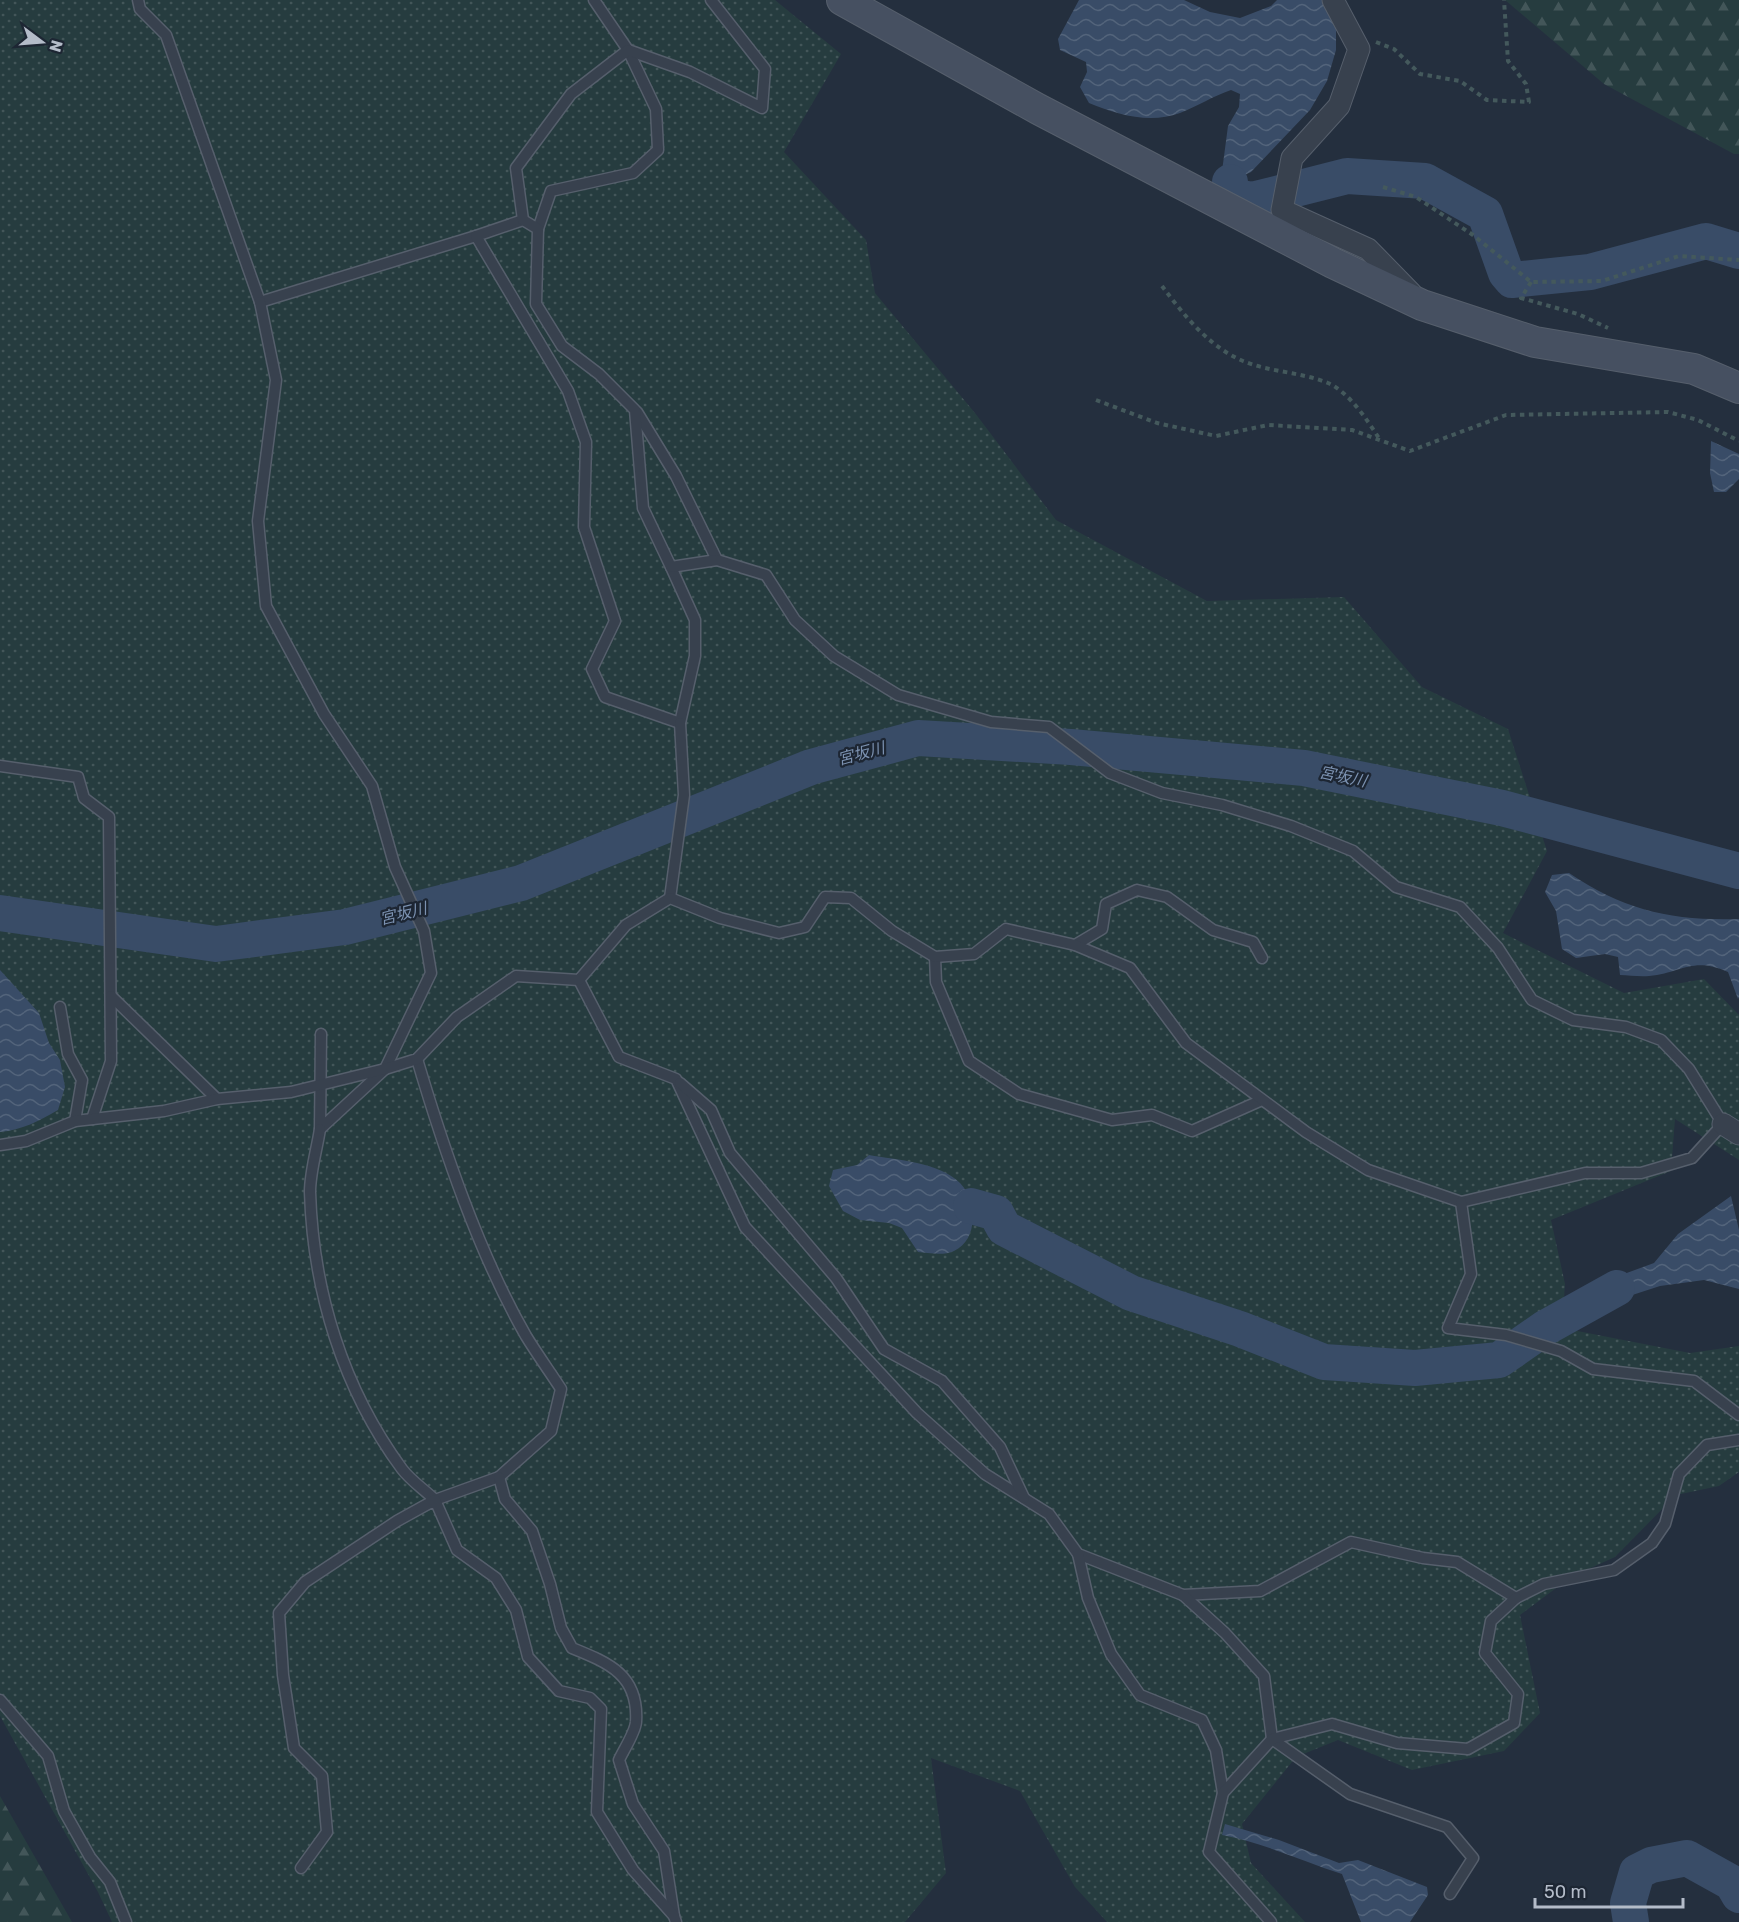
<svg xmlns="http://www.w3.org/2000/svg" width="1739" height="1922" font-family="Rubik,'Noto Sans JP',sans-serif">
  <style>
    .grass { fill: url(#grass-dots) }
    .forest { fill: url(#forest-firs) }
    .water { fill: url(#water-waves) }
    .lines { fill: none; stroke-linecap: round; stroke-linejoin: round }
    .river { stroke: #394c67; stroke-width: 36 }
    .lane-casing { stroke: #565f6c; stroke-width: 13 }
    .street-casing { stroke: #565f6c; stroke-width: 23 }
    .secondary-casing { stroke: #565f6c; stroke-width: 32 }
    .path { stroke: #44595c; stroke-width: 4; stroke-dasharray: 4.5 4.5; stroke-linecap: butt }
    .lane { stroke: #38414e; stroke-width: 10 }
    .street { stroke: #38414e; stroke-width: 21 }
    .secondary { stroke: #465061; stroke-width: 30 }
    .labels { text-anchor: middle; stroke-width: 4.5; stroke-linejoin: round; paint-order: stroke }
    .water-label { font-size: 16px; font-style: italic; fill: #7c92b1; stroke: #1d2633 }
  </style>
  <defs>
    <pattern id="grass-dots" width="8" height="8" patternUnits="userSpaceOnUse" patternTransform="scale(1.5)"><rect width="8" height="8" fill="#263c3f"/><path d="M2 2h.1M6 6h.1" fill="none" stroke="#435659" stroke-width="1.8" stroke-linecap="round"/></pattern>
    <pattern id="forest-firs" width="22" height="20" patternUnits="userSpaceOnUse" patternTransform="scale(1.5)"><rect width="22" height="20" fill="#263c3f"/><path d="M5 1l3.5 6h-7zM16 11l3.5 6h-7z" fill="#435659"/></pattern>
    <pattern id="water-waves" width="16" height="10" patternUnits="userSpaceOnUse" patternTransform="scale(1.5)"><rect width="16" height="10" fill="#394c67"/><path d="M0 5q4-4 8 0t8 0" fill="none" stroke="#53647b"/></pattern>
  </defs>
  <rect width="100%" height="100%" fill="#242f3e"/>
  <path class="grass" d="M0 0H775L841 54 784 152 866 240 875 293 975 413 1056 520 1207 601 1344 597 1422 687 1508 729 1547 851 1503 933 1624 993 1704 979 1739 1015V1160L1675 1119 1671 1171 1551 1220 1565 1284 1562 1328 1690 1353 1739 1346V1472L1719 1486 1676 1495 1615 1557 1571 1577 1520 1615 1540 1713 1504 1751 1412 1770 1338 1740 1296 1757 1242 1824 1251 1863 1305 1922H1107L1075 1887 1020 1791 931 1758 946 1873 905 1922H112L98 1892 0 1716Z"/>
  <g class="forest">
    <path d="M1505 0H1739V154H1734L1604 84Z"/>
    <path d="M0 1796 72 1922H0Z"/>
  </g>
  <g class="water">
    <path d="M1079 0H1184L1210 12 1240 18 1271 6 1277 0H1322L1336 27V50L1327 81 1310 110 1251 172 1230 182 1221 179 1228 126 1239 107 1240 94 1231 90C1213 96 1198 106 1180 113 1150 124 1118 115 1089 103L1080 87 1087 72 1086 62 1060 50 1058 39Z"/>
    <path d="M1711 441 1739 454V479L1726 492H1714L1710 473Z"/>
    <path d="M1569 873C1625 911 1673 921 1739 919V997L1738 999 1728 972C1692 956 1682 973 1649 976 1639 977 1629 975 1620 975L1618 957 1605 954 1576 958 1562 949 1556 911 1545 892 1552 875Z"/>
    <path d="M0 970 39 1013 49 1043 60 1060 65 1087 58 1110C39 1121 22 1130 0 1132Z"/>
    <path d="M869 1155C897 1160 939 1162 960 1183 977 1200 979 1240 954 1251 944 1256 928 1253 918 1252L902 1228 889 1223 860 1220 843 1211 829 1186 833 1170 857 1165Z"/>
    <path d="M1731 1196 1739 1230V1289L1704 1280 1660 1286 1623 1298 1617 1288 1624 1274 1654 1263 1678 1234Z"/>
    <path d="M1225 1824 1279 1840 1339 1863 1358 1860 1427 1887 1428 1895 1410 1922H1361L1342 1874C1302 1861 1264 1843 1222 1835Z"/>
  </g>
  <g class="lines">
    <g class="river">
      <path d="M1230 182 1231 196 1252 200 1347 176 1425 181 1485 214 1506 273 1512 280 1590 272 1706 241 1739 251"/>
      <path d="M0 913 216 944 345 927 521 883 811 767 918 738 1071 747 1304 768 1502 808 1739 871"/>
      <path d="M971 1206 996 1213 1004 1228 1131 1293 1240 1329 1324 1362 1415 1368 1499 1360 1545 1328 1617 1288"/>
      <path d="M1631 1922 1628 1903 1637 1872 1651 1865 1687 1858 1732 1883 1739 1895"/>
    </g>
    <defs>
      <g id="lane">
        <path d="M138 0 140 9 166 35 260 302 476 236"/>
        <path d="M523 220 476 236 568 391 586 442 584 527 615 621 592 669 605 697 680 723 695 656V620L671 567"/>
        <path d="M538 229 551 191 633 173 658 150 656 109 628 50 594 0"/>
        <path d="M260 302 276 380 258 521 266 606 324 714 372 786 395 867 424 931 431 973 385 1069 320 1129 321 1034"/>
        <path d="M637 412 676 476 717 560"/>
        <path d="M0 766 78 777 84 798 109 817 111 1061 92 1119"/>
        <path d="M670 898 684 795 680 723"/>
        <path d="M1075 945 1102 929 1106 904 1137 890 1167 897 1213 930 1253 942 1262 958"/>
        <path d="M935 957 936 982 969 1061 1019 1094 1112 1120 1152 1115 1192 1131 1262 1100"/>
        <path d="M579 980 619 1057 676 1079 745 1227 917 1413 985 1474 1049 1514 1078 1554 1183 1595 1260 1591 1351 1542 1423 1558 1457 1562 1516 1598 1544 1584 1614 1570 1652 1543 1665 1524 1679 1474 1707 1445 1739 1440"/>
        <path d="M111 996 217 1099"/>
        <path d="M60 1007 68 1054 82 1080 75 1121"/>
        <path d="M680 1083 711 1110 730 1153 836 1278 884 1349 942 1381 1000 1447 1024 1498"/>
        <path d="M320 1129C317 1149 310 1172 310 1192 313 1291 343 1389 402 1469 411 1481 425 1490 435 1500L499 1477 551 1431 561 1389C550 1372 537 1354 526 1336 479 1254 444 1150 417 1059"/>
        <path d="M0 1145 26 1141 75 1121 164 1111 217 1099 291 1092 385 1069 417 1059 457 1017 516 976 579 980 626 925 670 898 720 918 779 933 805 927 825 897 851 898 892 931 935 957 974 954 1006 929 1075 945 1130 968 1186 1043 1306 1132 1368 1170 1461 1202 1585 1173H1641L1692 1158 1723 1124 1689 1069 1661 1040 1626 1027 1573 1020 1532 1000 1498 948 1460 907 1396 887 1353 851 1291 826 1222 805 1162 793 1110 773 1049 727 991 722 898 695 834 656 795 620 766 575 717 560 671 567 643 508 635 410 599 374 562 346 536 304 538 229 523 220 516 168 571 94 628 50 690 72 762 108 765 69 711 0"/>
        <path d="M1461 1202 1471 1274 1448 1328 1506 1335 1561 1351 1593 1369 1694 1381 1739 1415"/>
        <path d="M499 1477 505 1499 532 1531 550 1584 561 1628 572 1648C609 1663 639 1675 636 1722 635 1733 624 1749 619 1760L633 1804 664 1851 674 1916"/>
        <path d="M1078 1554 1088 1598 1111 1654 1140 1695 1202 1720 1216 1750 1223 1793"/>
        <path d="M1183 1595 1225 1633 1264 1676 1272 1739 1350 1794 1447 1827 1473 1858 1450 1894"/>
        <path d="M0 1700 48 1756 64 1811 90 1857 110 1882 126 1922"/>
        <path d="M301 1868 327 1832 322 1776 294 1748 283 1675 279 1613 305 1582 397 1521 435 1500 457 1550 496 1578 516 1610 528 1657 559 1691 590 1698 601 1709 597 1812 633 1870 674 1916 676 1922"/>
        <path d="M1271 1922 1209 1852 1223 1793 1272 1739 1332 1724 1397 1743 1468 1749 1514 1723 1518 1694 1485 1653 1491 1621 1516 1598"/>
      </g>
      <g id="street">
        <path d="M1333 0 1359 49 1339 106 1292 158 1282 210 1368 249 1411 293"/>
        <path d="M1723 1124 1739 1134"/>
      </g>
      <path id="secondary" d="M842 0 1038 109 1333 263 1422 305 1535 342 1694 369 1739 388"/>
    </defs>
    <use href="#lane" class="lane-casing"/>
    <use href="#street" class="street-casing"/>
    <use href="#secondary" class="secondary-casing"/>
    <g class="path">
      <path d="M1376 42 1394 49 1420 74 1460 81 1487 100 1529 102 1526 84 1508 61 1504 0"/>
      <path d="M1383 187 1416 197 1473 235 1531 282 1602 281 1679 256 1739 260"/>
      <path d="M1531 282 1521 298 1578 314 1608 328"/>
      <path d="M1162 286C1183 314 1209 347 1243 361 1269 372 1301 372 1328 383 1349 392 1368 421 1380 440"/>
      <path d="M1096 400 1157 423 1216 436 1268 425 1352 430 1410 451 1506 415 1668 412 1698 420 1739 441"/>
    </g>
    <use href="#lane" class="lane"/>
    <use href="#street" class="street"/>
    <use href="#secondary" class="secondary"/>
  </g>
  <g class="labels">
    <g class="water-label">
      <text transform="translate(861 753) rotate(-15)" y="6">宮坂川</text>
      <text transform="translate(1343 776) rotate(12)" y="6">宮坂川</text>
      <text transform="translate(403 913) rotate(-14)" y="6">宮坂川</text>
    </g>
  </g>
  <g transform="translate(42 42) rotate(106)" stroke="#1d2633" stroke-width="4.5" paint-order="stroke">
  <path d="M0-4.5L10 22L0 15L-10 22Z" fill="#b4bcc9"/>
  <text y="-9" font-size="16" font-weight="bold" text-anchor="middle" fill="#b4bcc9">N</text>
  </g>
  <path d="M1535 1898v9h148v-9" fill="none" stroke="#b4bcc9" stroke-width="3"/>
  <text x="1544" y="1898" font-size="18" fill="#b4bcc9" stroke="#1d2633" stroke-width="4.5" paint-order="stroke">50 m</text>
</svg>
